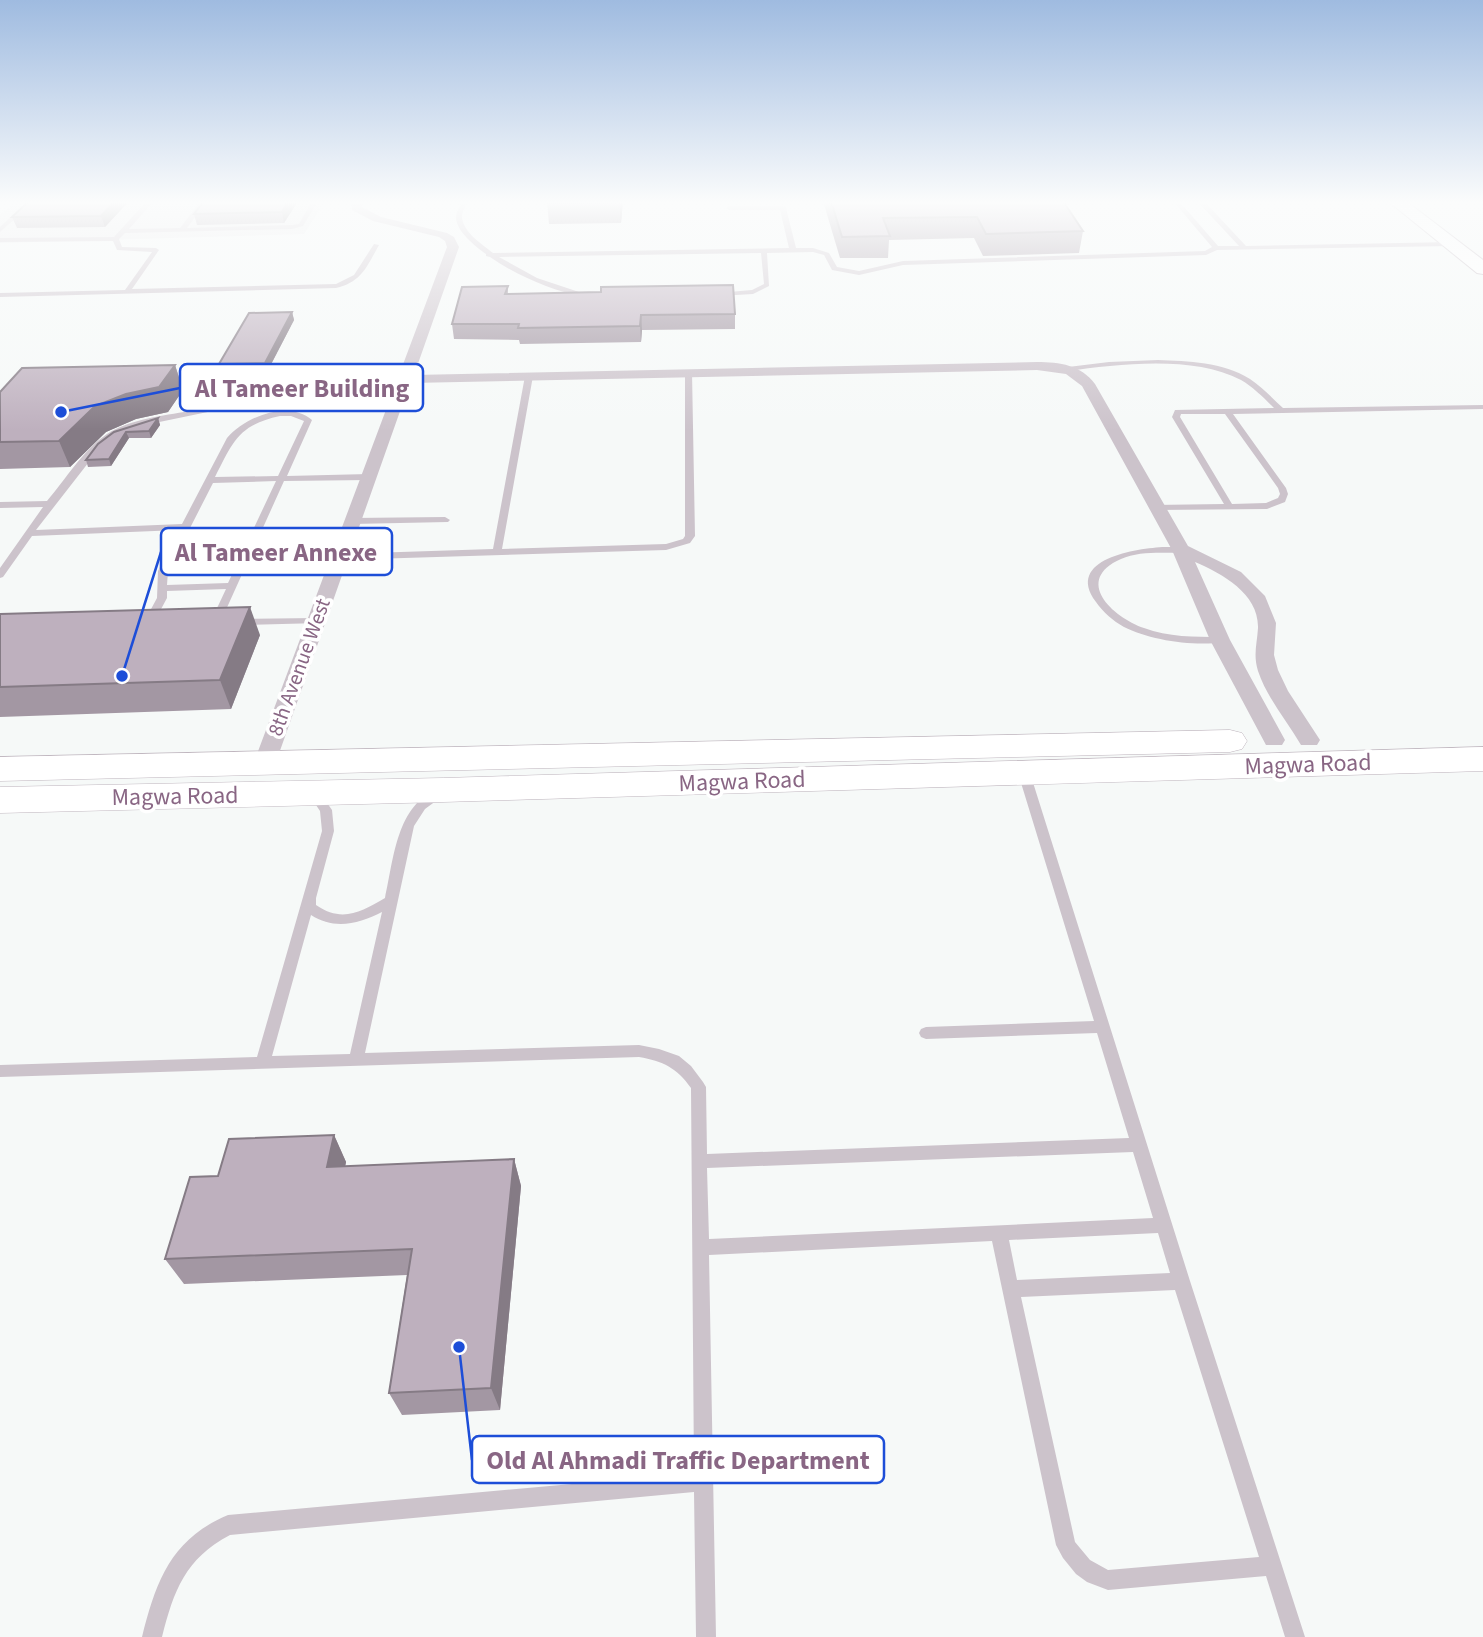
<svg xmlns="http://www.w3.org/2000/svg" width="1483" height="1637" font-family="'Source Sans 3',sans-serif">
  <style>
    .built { fill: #e9e9ea }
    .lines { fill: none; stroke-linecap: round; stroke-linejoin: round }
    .secondary-casing { stroke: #c1b6bf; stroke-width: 2 }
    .primary-casing { stroke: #beb4bd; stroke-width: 1 }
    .service { fill: #ccc3cb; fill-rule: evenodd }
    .minor { fill: #ccc3cb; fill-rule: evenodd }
    .secondary { fill: #fff; fill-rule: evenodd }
    .primary { fill: #fff; fill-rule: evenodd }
    .wall { fill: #a397a3 }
    .shaded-wall { fill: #857b85 }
    .building { fill: #beb0be; stroke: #857b85; stroke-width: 2 }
    .labels { text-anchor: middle; stroke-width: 7; stroke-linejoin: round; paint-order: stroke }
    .far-street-label { font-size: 21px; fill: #896684; stroke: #fff }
    .street-label { font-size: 24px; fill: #896684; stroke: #fff }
    .leader { fill: none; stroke: #1d4ed8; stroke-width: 2.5 }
    .callout-dot { fill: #1d4ed8; stroke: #fff; stroke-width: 2.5 }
    .callout { fill: #fff; stroke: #1d4ed8; stroke-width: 2.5 }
    .callout-label { font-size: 26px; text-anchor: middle; font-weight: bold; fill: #896684 }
  </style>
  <rect width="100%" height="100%" fill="#f6f9f8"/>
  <path class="built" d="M15 201H325L304 234 0 243V215Z"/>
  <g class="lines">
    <defs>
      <path id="secondary" d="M1388 201H1406L1483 260V274L1477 273Z"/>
      <g id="primary">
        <path d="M1230 730 1242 733 1247 741 1242 749 1230 752 0 781V757Z"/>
        <path d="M1483 747V771L443 802 0 813V787L443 778Z"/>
      </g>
    </defs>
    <use href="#secondary" class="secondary-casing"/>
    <use href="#primary" class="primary-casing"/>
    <g class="service">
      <path d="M28 201H35L0 232V227Z"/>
      <path d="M147 201H154L129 229 180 228 201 201H207L187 228 292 225 299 224 312 201H318L303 226 292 229 125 233 119 239 122 247 156 248 159 250 132 289 336 284 354 275 374 244 379 245C367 266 362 282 336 288L0 297V293L125 290 152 252 117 250 113 241 0 242V238L114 237Z"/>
      <path d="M462 201H468C465 206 462 212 462 218 464 233 483 245 493 253L789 248 780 210H729L726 208 729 206H783L786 208 796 248H813L829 253 837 267 859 271 903 261 1205 251 1212 247 1173 201H1179L1218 246H1239L1197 201H1204L1246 246 1452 242 1455 244 1452 246 1217 250 1206 255 903 265 859 275 832 270 824 255 813 252 767 253 769 286 753 294 719 296 716 294 717 293 752 290 764 284 761 253 499 257 537 278 588 295 589 296 586 298C552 290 519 277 490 257L486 256V254C475 246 457 232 456 218 456 212 460 206 462 201Z"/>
      <path d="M1158 360C1188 361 1223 362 1250 379 1262 387 1272 398 1283 408L1483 405V409L1233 414 1286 488 1288 494 1285 502 1267 509 1156 510 1153 509V505L1224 504 1172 417 1175 410 1274 408C1264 398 1253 387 1241 380 1194 355 1119 364 1068 371L1064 369 1068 367 1109 362ZM1181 414H1225L1278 488 1280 494 1278 498 1266 503 1232 504 1180 417Z"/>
      <path d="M685 370 692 372 695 536 690 543 666 550 339 560 334 557 339 554 493 549 525 376 529 374 533 376 502 549 666 544 683 539 685 536Z"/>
      <path d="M405 377 409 379 408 381 371 383 295 394 140 426 115 436 99 449 36 530 182 524 227 438C245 417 288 399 312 420L287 476 369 474 373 477 369 480 284 481 220 623 216 624 211 621 226 589 167 591V598L152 626 148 627 143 624 157 598 158 571 179 530 32 536 3 577 0 578V568L43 507 0 508V502L47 501C66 479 83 450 107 434 130 419 163 416 189 411 261 397 332 381 405 377ZM280 416H291L304 421 278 476 215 477C233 442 238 425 280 416ZM276 481 228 583 167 585 168 571 213 483Z"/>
      <path d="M445 517 450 520 448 522 352 524 347 521 352 518Z"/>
      <path d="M1165 547H1181L1186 550 1181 553C1162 553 1139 551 1121 559 1073 580 1112 617 1144 628 1168 637 1195 637 1220 637L1224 638V642C1195 647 1149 640 1124 627 1113 621 1103 612 1096 602 1064 559 1137 548 1165 547Z"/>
      <path d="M316 618 321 621 320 623 239 625 234 622 239 619Z"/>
      <path d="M1024 769 1030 773 1190 1281 1305 1637H1285L1266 1576 1108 1590 1087 1582 1076 1574 1063 1558 1056 1545 992 1241 709 1255 716 1637H696L694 1492 230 1535C185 1559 174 1590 162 1637H142C156 1581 171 1539 228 1515L694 1473 691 1088C677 1068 663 1061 639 1057L0 1077V1065L257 1057 322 831 320 811 308 793 310 790H318L332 810 334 831 316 898V905C342 923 361 912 385 898 394 859 396 804 440 788L444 789 446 792 444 795 425 809 414 826 365 1053 639 1045 659 1049 679 1056 691 1066 703 1082 706 1087 707 1154 1129 1138 1097 1033 926 1039 921 1037 919 1033 921 1029 926 1027 1094 1021 1018 773ZM382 912 350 1054 272 1056 311 915C334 930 359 924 382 912ZM1133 1152 1153 1218 709 1239 707 1168ZM1158 1233 1170 1273 1017 1280 1009 1240ZM1175 1290 1259 1557 1108 1570 1090 1560 1075 1542 1021 1297Z"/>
    </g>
    <path class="minor" d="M351 201H362V207L381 217 447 233 454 237 459 247 414 375 1037 362C1060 362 1081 365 1095 384L1188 546 1241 572 1265 596 1276 623 1274 655 1278 670 1288 691 1320 740 1317 745H1301C1287 721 1267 698 1258 671 1253 655 1257 644 1258 628 1259 594 1223 574 1195 562L1230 640 1285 740 1282 745H1266L1210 640 1172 550 1082 386 1066 374 1037 370 410 383 276 762 273 767 265 769 257 767 254 762 447 247 445 241 439 237 373 221 352 210Z"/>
    <use href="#secondary" class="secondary"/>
    <use href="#primary" class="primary"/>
  </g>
  <g class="wall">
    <path d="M29 201H129L105 227 17 228 12 217Z"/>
    <path d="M298 201 284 223 197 225 194 214Z"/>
    <path d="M547 201H623L621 223 549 224Z"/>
    <path d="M823 201H1063L1083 231 1079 253 983 256 974 238 889 240 888 258H840Z"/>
    <path d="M508 286V294L735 314V329L642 330 641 342 520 344 519 340 454 339 452 324Z"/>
    <path d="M292 312 294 320 267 372 222 373 219 364Z"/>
    <path d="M175 365 183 390 168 412 136 419 106 432 70 467 0 469V392Z"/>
    <path d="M158 418 160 425 151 438H129L111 466 88 467 86 460 98 444Z"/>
    <path d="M0 614 260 635 231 709 0 717Z"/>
    <path d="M334 1135 346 1162 345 1166 514 1159 521 1186 500 1410 402 1415 389 1393 407 1275 184 1284 165 1259 218 1176Z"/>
  </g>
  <g class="shaded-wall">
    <path d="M115 201H129L105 227 101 216Z"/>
    <path d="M288 201H298L284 223 282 212Z"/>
    <path d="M619 201H623L621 223Z"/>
    <path d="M292 312 294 320 267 372 265 363Z"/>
    <path d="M641 315 642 330 641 342 640 326Z"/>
    <path d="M175 365 183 390 168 412 136 419 106 432 70 467 59 441 95 406 126 394Z"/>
    <path d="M158 418 160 425 151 438 149 431Z"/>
    <path d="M126 432 129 438 111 466 109 459Z"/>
    <path d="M250 607 260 635 231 709 220 680Z"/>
    <path d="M334 1135 346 1162 340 1193 327 1167Z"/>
    <path d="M514 1159 521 1186 500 1410 491 1388Z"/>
  </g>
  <g class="building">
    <path d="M29 201H115L101 216 12 217Z"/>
    <path d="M204 201H288L282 212 194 214Z"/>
    <path d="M547 201H619V202L547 203Z"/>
    <path d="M831 201H1063L1083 231 986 234 977 217 883 218 890 236 842 237Z"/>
    <path d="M733 285 735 314 641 315 640 326 518 328 519 324H452L462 287 508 286 505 294 601 292V287Z"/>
    <path d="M292 312 265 363 219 364 249 313Z"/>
    <path d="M175 365 159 387 126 394 95 406 59 441 0 442V392L22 368Z"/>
    <path d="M158 418 149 431 126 432 109 459 86 460 98 444 114 432Z"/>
    <path d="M250 607 220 680 0 687V614Z"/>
    <path d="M334 1135 327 1167 514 1159 491 1388 389 1393 412 1249 165 1259 190 1177 218 1176 229 1139Z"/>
  </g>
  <linearGradient id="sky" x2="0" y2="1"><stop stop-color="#9fbbe0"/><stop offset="0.47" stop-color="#fbfcfc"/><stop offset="1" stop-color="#fbfcfc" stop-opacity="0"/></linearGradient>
  <rect width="1483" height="431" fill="url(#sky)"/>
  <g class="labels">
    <g class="far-street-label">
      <text transform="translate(299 667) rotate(-70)" y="7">8th Avenue West</text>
    </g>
    <g class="street-label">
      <text transform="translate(1308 764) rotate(-2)" y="8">Magwa Road</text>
      <text transform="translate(742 781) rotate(-2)" y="8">Magwa Road</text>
      <text transform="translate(175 796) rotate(-1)" y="8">Magwa Road</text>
    </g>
  </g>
  <path class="leader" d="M61 412L180 388M122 676L161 552M459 1347L472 1460"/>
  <g class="callout-dot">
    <circle cx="61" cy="412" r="7"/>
    <circle cx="122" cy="676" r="7"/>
    <circle cx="459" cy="1347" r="7"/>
  </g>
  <g class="callout">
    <rect x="180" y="364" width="243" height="47" rx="7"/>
    <rect x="161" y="528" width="231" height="47" rx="7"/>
    <rect x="472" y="1436" width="412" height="47" rx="7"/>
  </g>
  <g class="callout-label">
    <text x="302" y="397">Al Tameer Building</text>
    <text x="276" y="561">Al Tameer Annexe</text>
    <text x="678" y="1469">Old Al Ahmadi Traffic Department</text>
  </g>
</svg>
